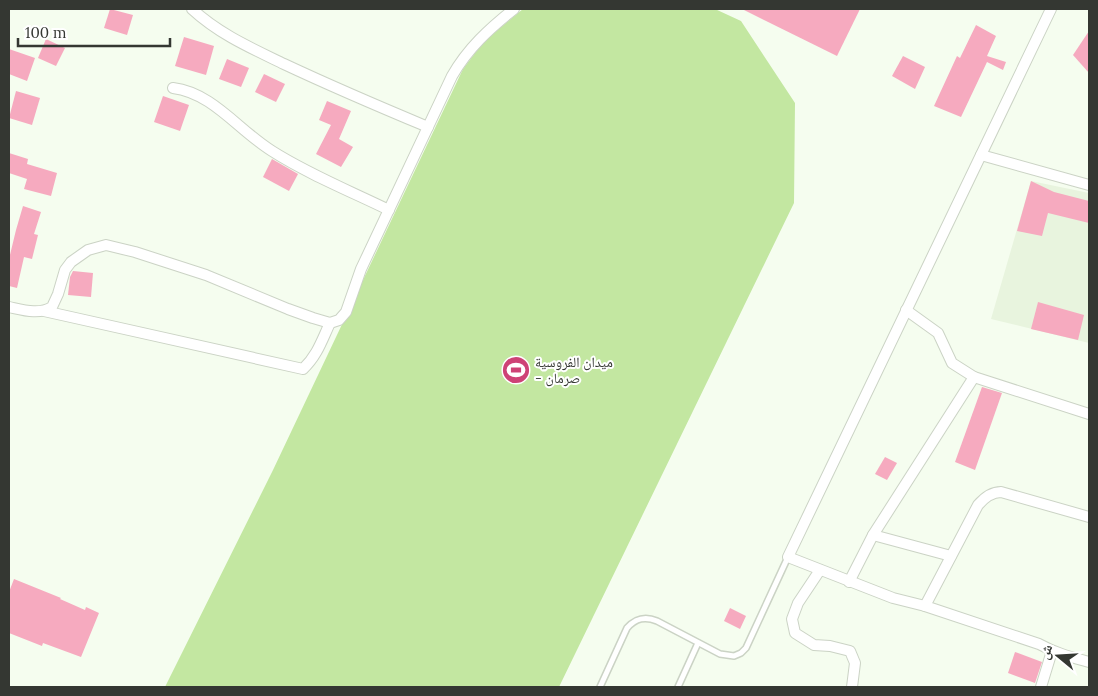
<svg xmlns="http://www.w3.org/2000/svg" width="1098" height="696" font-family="Lora,'Noto Naskh Arabic',serif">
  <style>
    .built { fill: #e8f4de }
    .grass { fill: #c3e7a1 }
    .building { fill: #f6aabf }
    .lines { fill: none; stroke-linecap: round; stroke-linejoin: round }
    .service-casing { stroke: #cbd3c5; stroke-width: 8 }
    .minor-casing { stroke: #cbd3c5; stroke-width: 12 }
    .service { stroke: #fff; stroke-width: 5 }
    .minor { stroke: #fff; stroke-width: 10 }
    .labels { text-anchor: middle; stroke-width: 4; stroke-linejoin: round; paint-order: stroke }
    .poi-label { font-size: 14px; fill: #343732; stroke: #fff; text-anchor: start }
  </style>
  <rect width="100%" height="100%" fill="#f5fdef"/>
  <path class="built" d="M1031 181 1089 193V343L991 319Z"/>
  <path class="grass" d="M523 9H715L741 21 795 103 794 203 559 687H165L273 470 463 69 484 41Z"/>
  <g class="building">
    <path d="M110 9 133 15 127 35 104 28Z"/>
    <path d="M742 9H860L837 56Z"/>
    <path d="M976 25 996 36 987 56 1006 62 1003 70 987 62 961 117 934 106 957 56 960 58Z"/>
    <path d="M1089 31V73L1073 55Z"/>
    <path d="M184 37 214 46 206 75 175 66Z"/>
    <path d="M46 39 65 48 56 66 38 58Z"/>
    <path d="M9 49 35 58 27 81 9 74Z"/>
    <path d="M903 56 925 67 915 89 892 76Z"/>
    <path d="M227 59 249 68 241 87 219 79Z"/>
    <path d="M264 74 285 84 276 102 255 92Z"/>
    <path d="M16 91 40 98 32 125 9 118Z"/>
    <path d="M163 96 189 105 180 131 154 122Z"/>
    <path d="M327 101 351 111 339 139 353 147 341 167 316 154 331 125 319 120Z"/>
    <path d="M9 153 28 159 27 164 57 173 51 196 24 189 27 179 9 173Z"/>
    <path d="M272 159 298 174 289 191 263 177Z"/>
    <path d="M1031 181 1054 192 1089 201V223L1048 213 1042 236 1017 231Z"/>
    <path d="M23 206 41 212 34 234 38 235 32 259 24 257 17 288 9 286V259L16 230Z"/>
    <path d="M73 271 93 273 91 297 68 295 70 277Z"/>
    <path d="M1038 302 1084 315 1078 340 1031 329Z"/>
    <path d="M982 387 1002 393 975 470 955 462Z"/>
    <path d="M885 457 897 463 887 480 875 474Z"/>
    <path d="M14 579 61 598 60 599 85 610 86 607 99 613 81 657 43 643 42 646 9 633V592Z"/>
    <path d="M730 608 746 616 740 629 724 621Z"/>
    <path d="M1015 652 1042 662 1035 683 1008 673Z"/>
  </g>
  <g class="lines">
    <defs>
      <g id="service">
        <path d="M600 687 627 628C636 618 645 616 657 621L720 654 734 656 741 653 746 648 788 557"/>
        <path d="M678 687 698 643"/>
      </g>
      <g id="minor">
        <path d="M192 9C219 34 251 48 284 64 331 86 380 107 428 127"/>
        <path d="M1051 9 788 557 893 598 925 606 1039 644C1055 653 1071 657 1089 662"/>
        <path d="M173 88C213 93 238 130 272 151 308 174 350 191 389 210"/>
        <path d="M981 155 1089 185"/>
        <path d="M9 307C23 310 39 315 52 307L58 294 65 270 71 262 88 250 106 245 135 252 206 275 288 309 313 318 330 323 339 320 346 312 361 269 452 76C468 48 489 29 514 9"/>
        <path d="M906 310 938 333 952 363 974 377 1089 414"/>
        <path d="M44 311 303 369C317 356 322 340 330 323"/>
        <path d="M873 535 951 556"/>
        <path d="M820 570 798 603 792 619 795 633 814 645 830 646 850 651 855 663 852 687"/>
        <path d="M849 582 873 535 974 377"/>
        <path d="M925 606 978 505C984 498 991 492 1001 492L1089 517"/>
        <path d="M1041 687 1052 651"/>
      </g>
    </defs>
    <use href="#service" class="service-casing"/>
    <use href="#minor" class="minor-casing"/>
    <use href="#service" class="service"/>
    <use href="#minor" class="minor"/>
  </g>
  <defs>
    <symbol id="stadium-disc" viewBox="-11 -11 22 22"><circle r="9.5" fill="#ce4276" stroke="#fff"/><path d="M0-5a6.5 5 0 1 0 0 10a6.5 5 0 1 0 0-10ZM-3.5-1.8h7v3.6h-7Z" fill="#fff"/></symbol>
  </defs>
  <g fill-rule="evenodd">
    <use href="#stadium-disc" x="500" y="354" width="32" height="32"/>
  </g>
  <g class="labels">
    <g class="poi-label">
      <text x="535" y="367">ميدان الفروسية<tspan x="535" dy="16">- صرمان</tspan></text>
    </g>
  </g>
  <rect width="1098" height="696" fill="none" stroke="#343732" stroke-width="20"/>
  <g transform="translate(1058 656) rotate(288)" stroke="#ffffff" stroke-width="4" paint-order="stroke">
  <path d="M0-4L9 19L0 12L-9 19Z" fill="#343732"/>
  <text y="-8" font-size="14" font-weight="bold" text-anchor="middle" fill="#343732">ش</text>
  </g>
  <path d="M18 38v8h152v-8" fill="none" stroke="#343732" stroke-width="2.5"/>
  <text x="25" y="38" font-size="15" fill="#343732" stroke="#ffffff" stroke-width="4" paint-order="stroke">100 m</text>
</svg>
